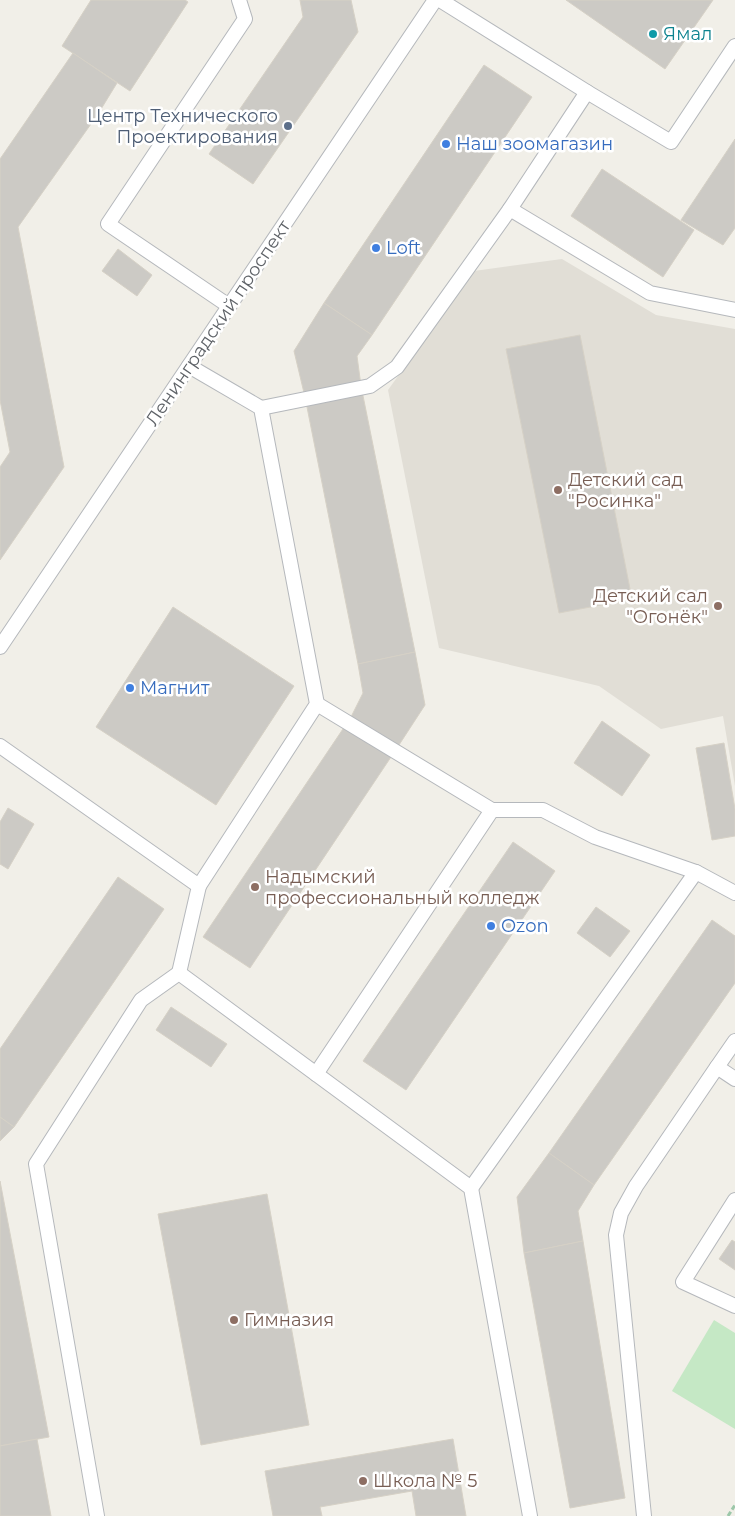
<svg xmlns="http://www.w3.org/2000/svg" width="735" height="1516" font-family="Montserrat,sans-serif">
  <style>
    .education { fill: #e1ded6 }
    .green { fill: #c5e8c5 }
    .building { fill: #cccac5; stroke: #d6d1c6 }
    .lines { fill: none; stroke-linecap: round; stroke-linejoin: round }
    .service-casing { stroke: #b5b8bc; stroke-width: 16 }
    .path { stroke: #9cc7a9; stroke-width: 3; stroke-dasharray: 5 2.5; stroke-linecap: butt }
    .service { stroke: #fff; stroke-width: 14 }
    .culture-dot { fill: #0f9aa8; stroke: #fff; stroke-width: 2 }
    .service-dot { fill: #5c6f8a; stroke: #fff; stroke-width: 2 }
    .shop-dot { fill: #3f7fe0; stroke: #fff; stroke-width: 2 }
    .education-dot { fill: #8d6e63; stroke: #fff; stroke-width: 2 }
    .labels { text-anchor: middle; stroke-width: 5; stroke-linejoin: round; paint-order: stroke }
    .culture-label { font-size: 18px; fill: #0d838f; stroke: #fff; text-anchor: start }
    .service-label { font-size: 18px; fill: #4e5e75; stroke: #fff; text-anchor: end }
    .shop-label { font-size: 18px; fill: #366cbe; stroke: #fff; text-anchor: start }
    .street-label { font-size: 18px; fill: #5f6368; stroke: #fff }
    .education-label { font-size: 18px; fill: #785e54; stroke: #fff; text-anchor: start }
  </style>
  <rect width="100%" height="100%" fill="#f1efe8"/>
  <path class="education" d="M562 259 656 315 735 329V786L723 716 661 729 599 686 439 648 388 390 474 271Z"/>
  <path class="green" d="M714 1320 735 1333V1429L672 1391Z"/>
  <g class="building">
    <path d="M91 0H185L188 2 130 91 62 46Z"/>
    <path d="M300 0H351L358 32 253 184 209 154 303 17Z"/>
    <path d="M566 0H713L665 69Z"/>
    <path d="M73 53 117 83 98 114 18 227 64 467 0 560V467L10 452 0 400V159Z"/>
    <path d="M484 65 532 97 372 335 324 303Z"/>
    <path d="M735 139V228L723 245 681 220Z"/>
    <path d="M602 169 694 230 663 277 571 216Z"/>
    <path d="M118 249 152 275 137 296 102 271Z"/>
    <path d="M324 303 372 335 357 356 361 386 305 397 294 351Z"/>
    <path d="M580 335 632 599 559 613 506 349Z"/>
    <path d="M361 386 415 652 358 664 305 397Z"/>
    <path d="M173 607 294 686 216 805 96 727Z"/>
    <path d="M415 652 425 705 397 748 351 717 363 693 358 664Z"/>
    <path d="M351 717 397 748 250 968 203 937Z"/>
    <path d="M602 721 650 755 622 796 574 763Z"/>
    <path d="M724 743 735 809V836L712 840 696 748Z"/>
    <path d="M8 808 34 824 8 869 0 864V822Z"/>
    <path d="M513 842 555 871 406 1090 363 1061Z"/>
    <path d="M118 877 164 909 14 1127 0 1117V1049Z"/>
    <path d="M596 907 630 931 610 957 577 933Z"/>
    <path d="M712 920 735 936V983L594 1185 549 1153Z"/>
    <path d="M171 1007 227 1044 211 1067 156 1030Z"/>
    <path d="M0 1117 14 1127 0 1141Z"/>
    <path d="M549 1153 594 1185 578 1211 583 1241 524 1253 517 1197Z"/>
    <path d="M0 1181 49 1437 0 1446Z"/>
    <path d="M267 1194 309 1425 201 1445 158 1214Z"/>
    <path d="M732 1240 735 1242V1270L719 1259Z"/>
    <path d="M583 1241 625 1498 570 1508 524 1253Z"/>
    <path d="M37 1439 51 1516H0V1446Z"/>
    <path d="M453 1439 466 1516H416L412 1491 320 1507 322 1516H273L265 1471Z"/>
  </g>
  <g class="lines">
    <defs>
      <g id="service">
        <path d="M440 0 587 92 510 209 650 293 735 310"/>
        <path d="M587 92 671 142 735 46"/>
        <path d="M229 306 108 224 245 19 239 0"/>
        <path d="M189 366 261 408 317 704 199 886"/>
        <path d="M261 408 370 386 397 367 510 209"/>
        <path d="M0 647 435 0"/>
        <path d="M317 704 492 810"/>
        <path d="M0 746 199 886 179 973 471 1188 530 1516"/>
        <path d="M735 1041 717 1067 735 1079"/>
        <path d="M316 1074 492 810H543L595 837 696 872"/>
        <path d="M471 1188 696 872 735 893"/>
        <path d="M735 1200 683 1282 735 1306"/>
        <path d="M97 1516 36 1164 141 1000 179 973"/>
        <path d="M644 1516 616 1235 621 1213 636 1186 717 1067"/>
      </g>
    </defs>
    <use href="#service" class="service-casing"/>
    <path class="path" d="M728 1516 735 1505"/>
    <use href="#service" class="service"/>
  </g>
  <circle class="culture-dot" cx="653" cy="34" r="5"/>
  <circle class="service-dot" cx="288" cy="126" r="5"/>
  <g class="shop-dot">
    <circle cx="446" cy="144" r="5"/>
    <circle cx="376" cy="248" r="5"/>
    <circle cx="130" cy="688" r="5"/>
    <circle cx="491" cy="926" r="5"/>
  </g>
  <g class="education-dot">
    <circle cx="558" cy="490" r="5"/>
    <circle cx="718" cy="606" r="5"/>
    <circle cx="255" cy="887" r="5"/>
    <circle cx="234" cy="1320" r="5"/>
    <circle cx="363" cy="1481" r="5"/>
  </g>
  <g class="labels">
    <g class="culture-label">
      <text x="663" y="40">Ямал</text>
    </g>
    <g class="service-label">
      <text x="278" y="122">Центр Технического<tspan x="278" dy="21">Проектирования</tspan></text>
    </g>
    <g class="shop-label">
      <text x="456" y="150">Наш зоомагазин</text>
      <text x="386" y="254">Loft</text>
      <text x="140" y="694">Магнит</text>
      <text x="501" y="932">Ozon</text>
    </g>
    <g class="street-label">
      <text transform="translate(218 323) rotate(-56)" y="6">Ленинградский проспект</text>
    </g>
    <g class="education-label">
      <text x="568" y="486">Детский сад<tspan x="568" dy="21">"Росинка"</tspan></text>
      <text x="708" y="602" text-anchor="end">Детский сал<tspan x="708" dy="21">"Огонёк"</tspan></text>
      <text x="265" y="883">Надымский<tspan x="265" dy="21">профессиональный колледж</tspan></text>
      <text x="244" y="1326">Гимназия</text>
      <text x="373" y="1487">Школа № 5</text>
    </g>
  </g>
</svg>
